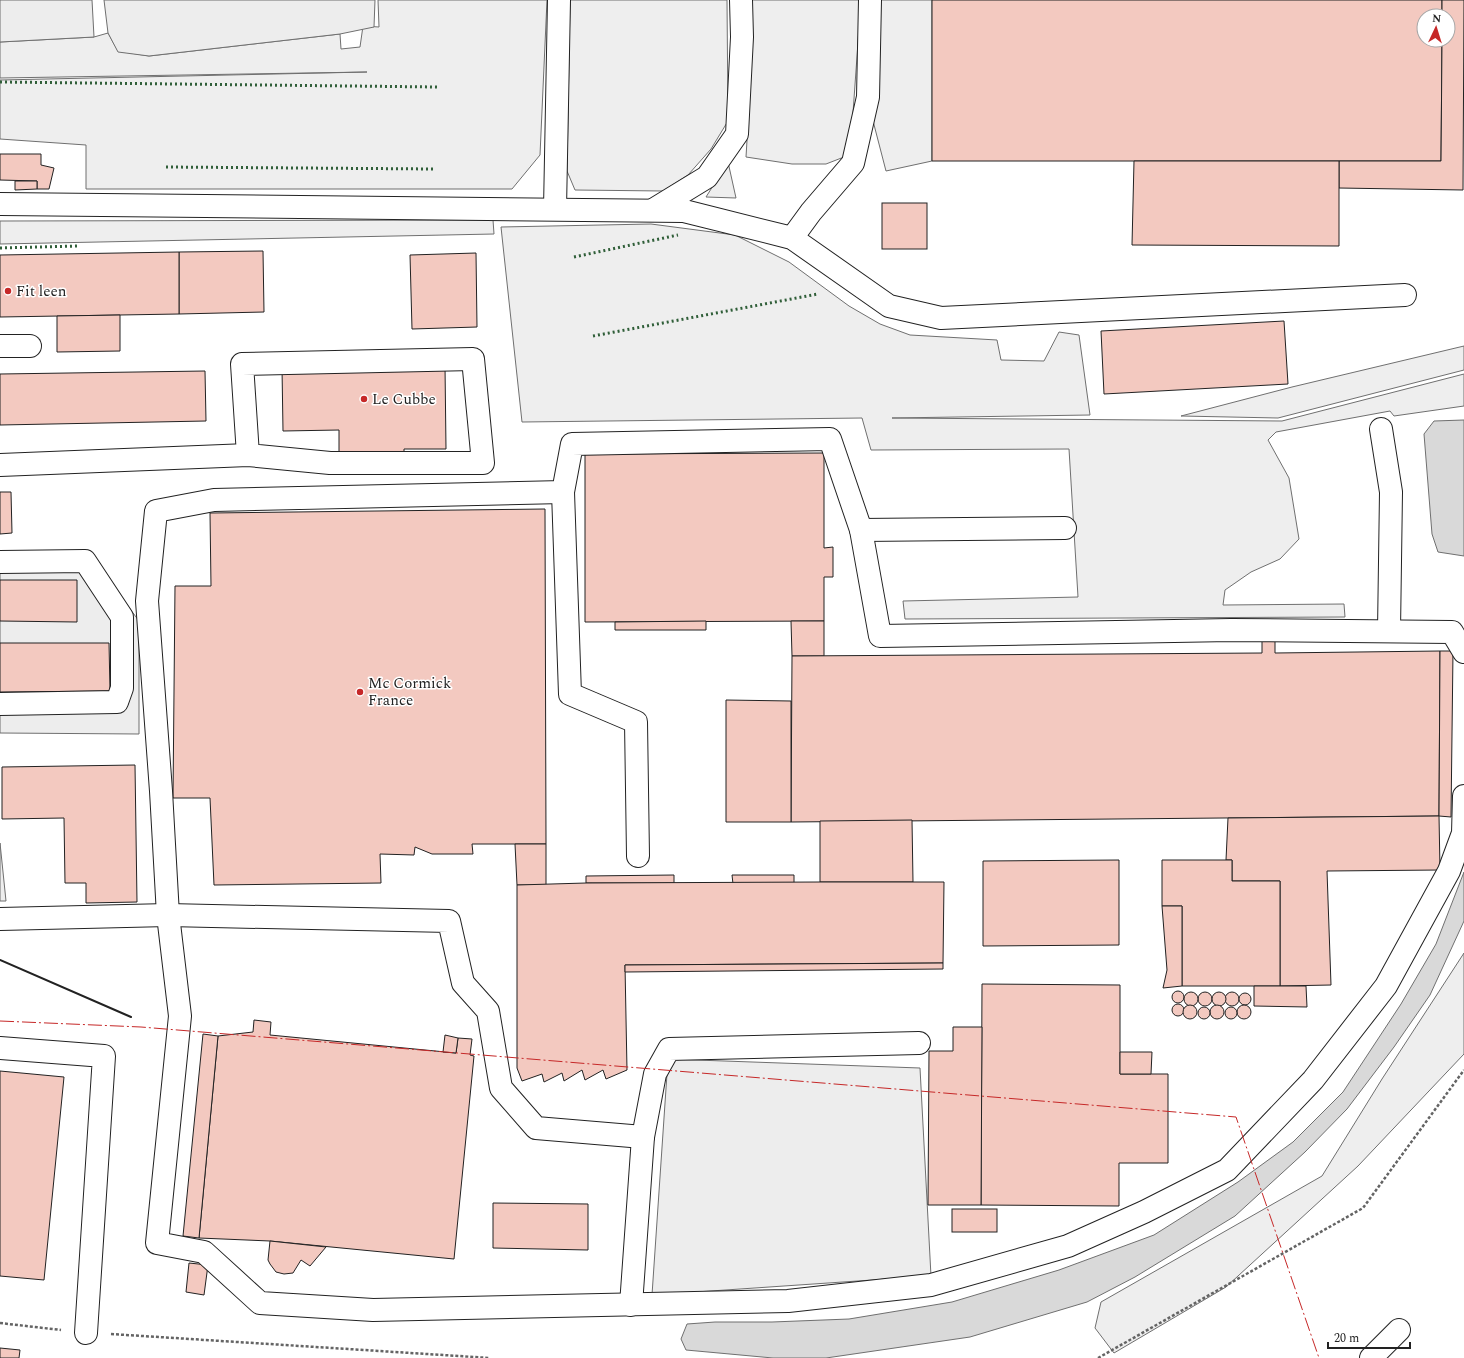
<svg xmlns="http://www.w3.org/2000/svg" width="1464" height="1358" font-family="Spectral,serif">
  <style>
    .green { fill: #eee; stroke: #6f6f6f }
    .parking { fill: #ededed; stroke: #6f6f6f }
    .water { fill: #d9d9d9; stroke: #6f6f6f }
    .building { fill: #f3c9c0; stroke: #222 }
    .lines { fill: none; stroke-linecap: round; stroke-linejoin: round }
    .minor-casing { stroke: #222; stroke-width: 24 }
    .path { stroke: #646464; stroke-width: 2.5; stroke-dasharray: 3 2; stroke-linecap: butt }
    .minor { stroke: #fff; stroke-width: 22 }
    .hedge { stroke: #2f5e38; stroke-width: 3; stroke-dasharray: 2 3; stroke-linecap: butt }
    .wall { stroke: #222; stroke-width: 2 }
    .power { stroke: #c62828; stroke-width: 1; stroke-dasharray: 14 3 2 3; stroke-linecap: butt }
    .poi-dot { fill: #c62828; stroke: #fff; stroke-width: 1.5 }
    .labels { text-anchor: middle; stroke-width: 3; stroke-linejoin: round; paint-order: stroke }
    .poi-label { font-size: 15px; fill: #222; stroke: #fff; text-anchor: start }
  </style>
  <rect width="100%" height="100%" fill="#fff"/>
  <g class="green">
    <path d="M378 0H547L540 155 512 189H86V145L0 139V80L367 72 0 78V42L94 37 108 33 118 51 149 56 340 34 341 49 360 47 363 26 379 27Z"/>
    <path d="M570 0H727L728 121 711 149 688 175 663 191 575 190 567 171Z"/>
    <path d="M747 0H861L852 127 844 157 826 164H792L746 157 749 107Z"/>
    <path d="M877 0H932V161L886 171 872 117Z"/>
    <path d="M728 162 736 198 706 197Z"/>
    <path d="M493 220 494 234 0 244V221Z"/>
    <path d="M651 224 735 235 789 262 849 306 880 324 910 335 997 340 1001 360 1044 361 1059 332 1079 335 1090 415 892 418 1282 421 1464 374V406L1394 416 1390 411 1276 432 1268 440 1289 478 1299 539 1280 559 1251 572 1225 590 1223 605 1344 604 1345 617 905 619 903 601 1078 597 1069 449 871 450 862 418 522 422 501 227Z"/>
    <path d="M1464 346V370L1278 418 1181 416 1292 387Z"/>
    <path d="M0 843 6 901H0Z"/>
    <path d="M1464 953V1054L1358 1166 1226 1287 1114 1353 1095 1328 1101 1302 1322 1176 1382 1079Z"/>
  </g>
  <g class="parking">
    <path d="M0 0H92L94 37 0 42Z"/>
    <path d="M104 0H375L374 27 340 34 149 56 118 52 108 33Z"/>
    <path d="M0 552H88L139 621V734L0 733Z"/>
    <path d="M668 1059 920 1068 931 1276 652 1295Z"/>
  </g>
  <g class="water">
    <path d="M1464 420V556L1438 552 1432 534 1424 434 1434 421Z"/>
    <path d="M1464 872V921L1430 995 1394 1047 1347 1109 1305 1152 1235 1216 1135 1277 1087 1302 970 1337 826 1358H773L686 1350 681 1339 687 1324 715 1322H772L849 1319 952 1302 1059 1270 1154 1235 1238 1182 1293 1142 1343 1092 1401 1004 1436 944Z"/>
  </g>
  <g class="building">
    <path d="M932 0H1442V16H1424V40H1442L1441 161H932Z"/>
    <path d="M1442 0H1464L1463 190 1339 188V161H1441L1442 40H1448V16H1442Z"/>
    <path d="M0 154H41V165L54 168 49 189H37V181L0 180Z"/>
    <path d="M1134 161H1339V246L1132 245Z"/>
    <path d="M15 181H37V189L15 190Z"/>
    <rect x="882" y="203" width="45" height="46"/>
    <path d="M263 251 264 312 179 314V252Z"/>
    <path d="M179 252V314L0 317V255Z"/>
    <path d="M476 253 477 327 412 329 410 255Z"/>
    <path d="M120 315V351L57 352V316Z"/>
    <path d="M1284 321 1288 384 1104 394 1101 331Z"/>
    <path d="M445 366 446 449H404V454L339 455V430L283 431 282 368Z"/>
    <path d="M205 371 206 421 0 425V374Z"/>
    <path d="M824 453V548L833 547V577H824V621L585 622V454Z"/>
    <path d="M0 492H11L12 533 0 534Z"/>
    <path d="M545 509 546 844H472L473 854H432L415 847 414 855 380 854 381 883 214 885 210 798H173L175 586H211L210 513Z"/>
    <path d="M0 580H77V622L0 621Z"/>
    <path d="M706 621V630H615V622Z"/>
    <path d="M791 621H824V656H792Z"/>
    <path d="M1262 638H1275V653L1440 651 1439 816 791 822 792 656 1262 653Z"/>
    <path d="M0 643H109L110 691 0 692Z"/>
    <path d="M1440 651H1453L1451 817 1439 816Z"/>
    <path d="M726 700 791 701V822H726Z"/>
    <path d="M135 765 137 902 86 903V883H65L64 818 2 819V767Z"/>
    <path d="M1439 816 1440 870 1327 871 1331 985 1280 986V881H1232V860H1226L1228 818Z"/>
    <path d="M912 820 913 882H820V821Z"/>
    <path d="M515 844H546V885H517Z"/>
    <path d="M1119 860V945L983 946V861Z"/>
    <path d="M1162 860H1232V881H1280V986H1182V906H1162Z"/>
    <path d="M674 875V883H586V876Z"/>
    <path d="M732 875H794V883L733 884Z"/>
    <path d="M820 882H944L943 963 625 965 627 1070 606 1079 603 1070 585 1080 582 1070 564 1081 562 1073 544 1082 542 1074 522 1081 517 1068V885L586 883Z"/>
    <path d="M1162 906H1182V986L1163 988 1167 970Z"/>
    <path d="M943 963V969L625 972V965Z"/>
    <path d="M982 984 1120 985V1074H1168V1163H1119V1206L981 1205Z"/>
    <path d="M1254 986H1306L1307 1007 1254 1006Z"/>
    <circle cx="1178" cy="997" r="6"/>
    <circle cx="1232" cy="999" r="7"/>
    <circle cx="1205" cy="999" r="7"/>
    <circle cx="1191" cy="999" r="7"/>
    <circle cx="1219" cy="999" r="7"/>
    <circle cx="1245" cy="999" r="6"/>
    <circle cx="1178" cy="1010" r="6"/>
    <circle cx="1217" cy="1012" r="7"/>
    <circle cx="1244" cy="1012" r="7"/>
    <circle cx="1190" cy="1012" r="7"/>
    <circle cx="1204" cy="1013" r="6"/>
    <circle cx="1231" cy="1013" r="6"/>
    <path d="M254 1020 271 1022 270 1035 456 1053 458 1038 472 1039 470 1055 474 1056 454 1259 270 1241 199 1238 218 1036 253 1032Z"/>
    <path d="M953 1027H982L981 1205H928L929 1051H953Z"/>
    <path d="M203 1034 218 1036 199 1238 183 1236Z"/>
    <path d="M445 1035 458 1038 456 1053 443 1052Z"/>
    <path d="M1120 1052H1152L1151 1074H1120Z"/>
    <path d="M0 1071 64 1077 44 1280 0 1276Z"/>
    <path d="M493 1203 588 1204V1250L493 1248Z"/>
    <rect x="952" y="1209" width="45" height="23"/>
    <path d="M270 1241 326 1247 310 1266 301 1260 293 1273 284 1274 276 1272 270 1264 268 1260Z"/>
    <path d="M189 1263 208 1265 204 1295 186 1292Z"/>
    <path d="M0 1348 20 1350 19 1358H0Z"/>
  </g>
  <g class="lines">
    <defs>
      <g id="minor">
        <path d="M0 204 684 211 792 238 889 306 941 318 1405 295"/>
        <path d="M555 209 559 0"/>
        <path d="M653 210 707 177 737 134 742 37 741 0"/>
        <path d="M792 238 811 212 853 163 868 97 870 0"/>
        <path d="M0 346H30"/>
        <path d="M1381 429 1391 492 1389 631"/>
        <path d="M0 465 248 455 330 463H483L473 359 242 364 248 455"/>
        <path d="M563 492 570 694 636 722 638 856"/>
        <path d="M1065 528 861 530 830 439 572 444 563 492 214 500 156 511 147 601 161 791 168 915 180 1016 157 1243 204 1252 260 1303 373 1310 788 1301 931 1285 1068 1246 1144 1212 1227 1170 1313 1080 1386 986 1449 871 1463 833 1464 796"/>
        <path d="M861 530 880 636 1231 630 1452 632 1464 652"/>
        <path d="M0 562 85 561 122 617V688L117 702 0 704"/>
        <path d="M0 919 168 915 449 921 463 983 488 1011 501 1088 536 1128 643 1137 655 1074 669 1049 919 1043"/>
        <path d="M0 1048 104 1056 86 1333"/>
        <path d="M631 1305 643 1137"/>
        <path d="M1371 1358 1399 1330"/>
      </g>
    </defs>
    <use href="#minor" class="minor-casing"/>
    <g class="path">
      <path d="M0 1323 61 1330"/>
      <path d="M111 1334 490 1358"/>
      <path d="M1098 1358 1363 1208 1464 1070"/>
    </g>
    <use href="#minor" class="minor"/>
    <g class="hedge">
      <path d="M0 82 437 87"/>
      <path d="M166 167 434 169"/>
      <path d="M0 248 77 246"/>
      <path d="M574 257 678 235"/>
      <path d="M593 336 818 294"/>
    </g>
    <path class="wall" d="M0 960 131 1017"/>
    <path class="power" d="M0 1021 141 1027 1236 1117 1319 1358"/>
  </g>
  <g class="poi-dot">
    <circle cx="8" cy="291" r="4"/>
    <circle cx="364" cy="399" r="4"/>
    <circle cx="360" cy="692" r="4"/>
  </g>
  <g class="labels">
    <g class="poi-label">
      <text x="16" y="296">Fit leen</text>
      <text x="372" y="404">Le Cubbe</text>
      <text x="368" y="688">Mc Cormick<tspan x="368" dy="17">France</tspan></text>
    </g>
  </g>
  <g transform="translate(1436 28) rotate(4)"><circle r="19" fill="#ffffff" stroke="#a7a7a7"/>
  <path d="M0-3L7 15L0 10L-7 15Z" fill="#c62828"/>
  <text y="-6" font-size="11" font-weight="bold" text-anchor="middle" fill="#222222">N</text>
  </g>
  <path d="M1328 1342v6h82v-6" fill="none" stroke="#222222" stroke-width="2"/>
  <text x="1334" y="1342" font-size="12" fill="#222222" stroke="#ffffff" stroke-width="3" paint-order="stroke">20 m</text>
</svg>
